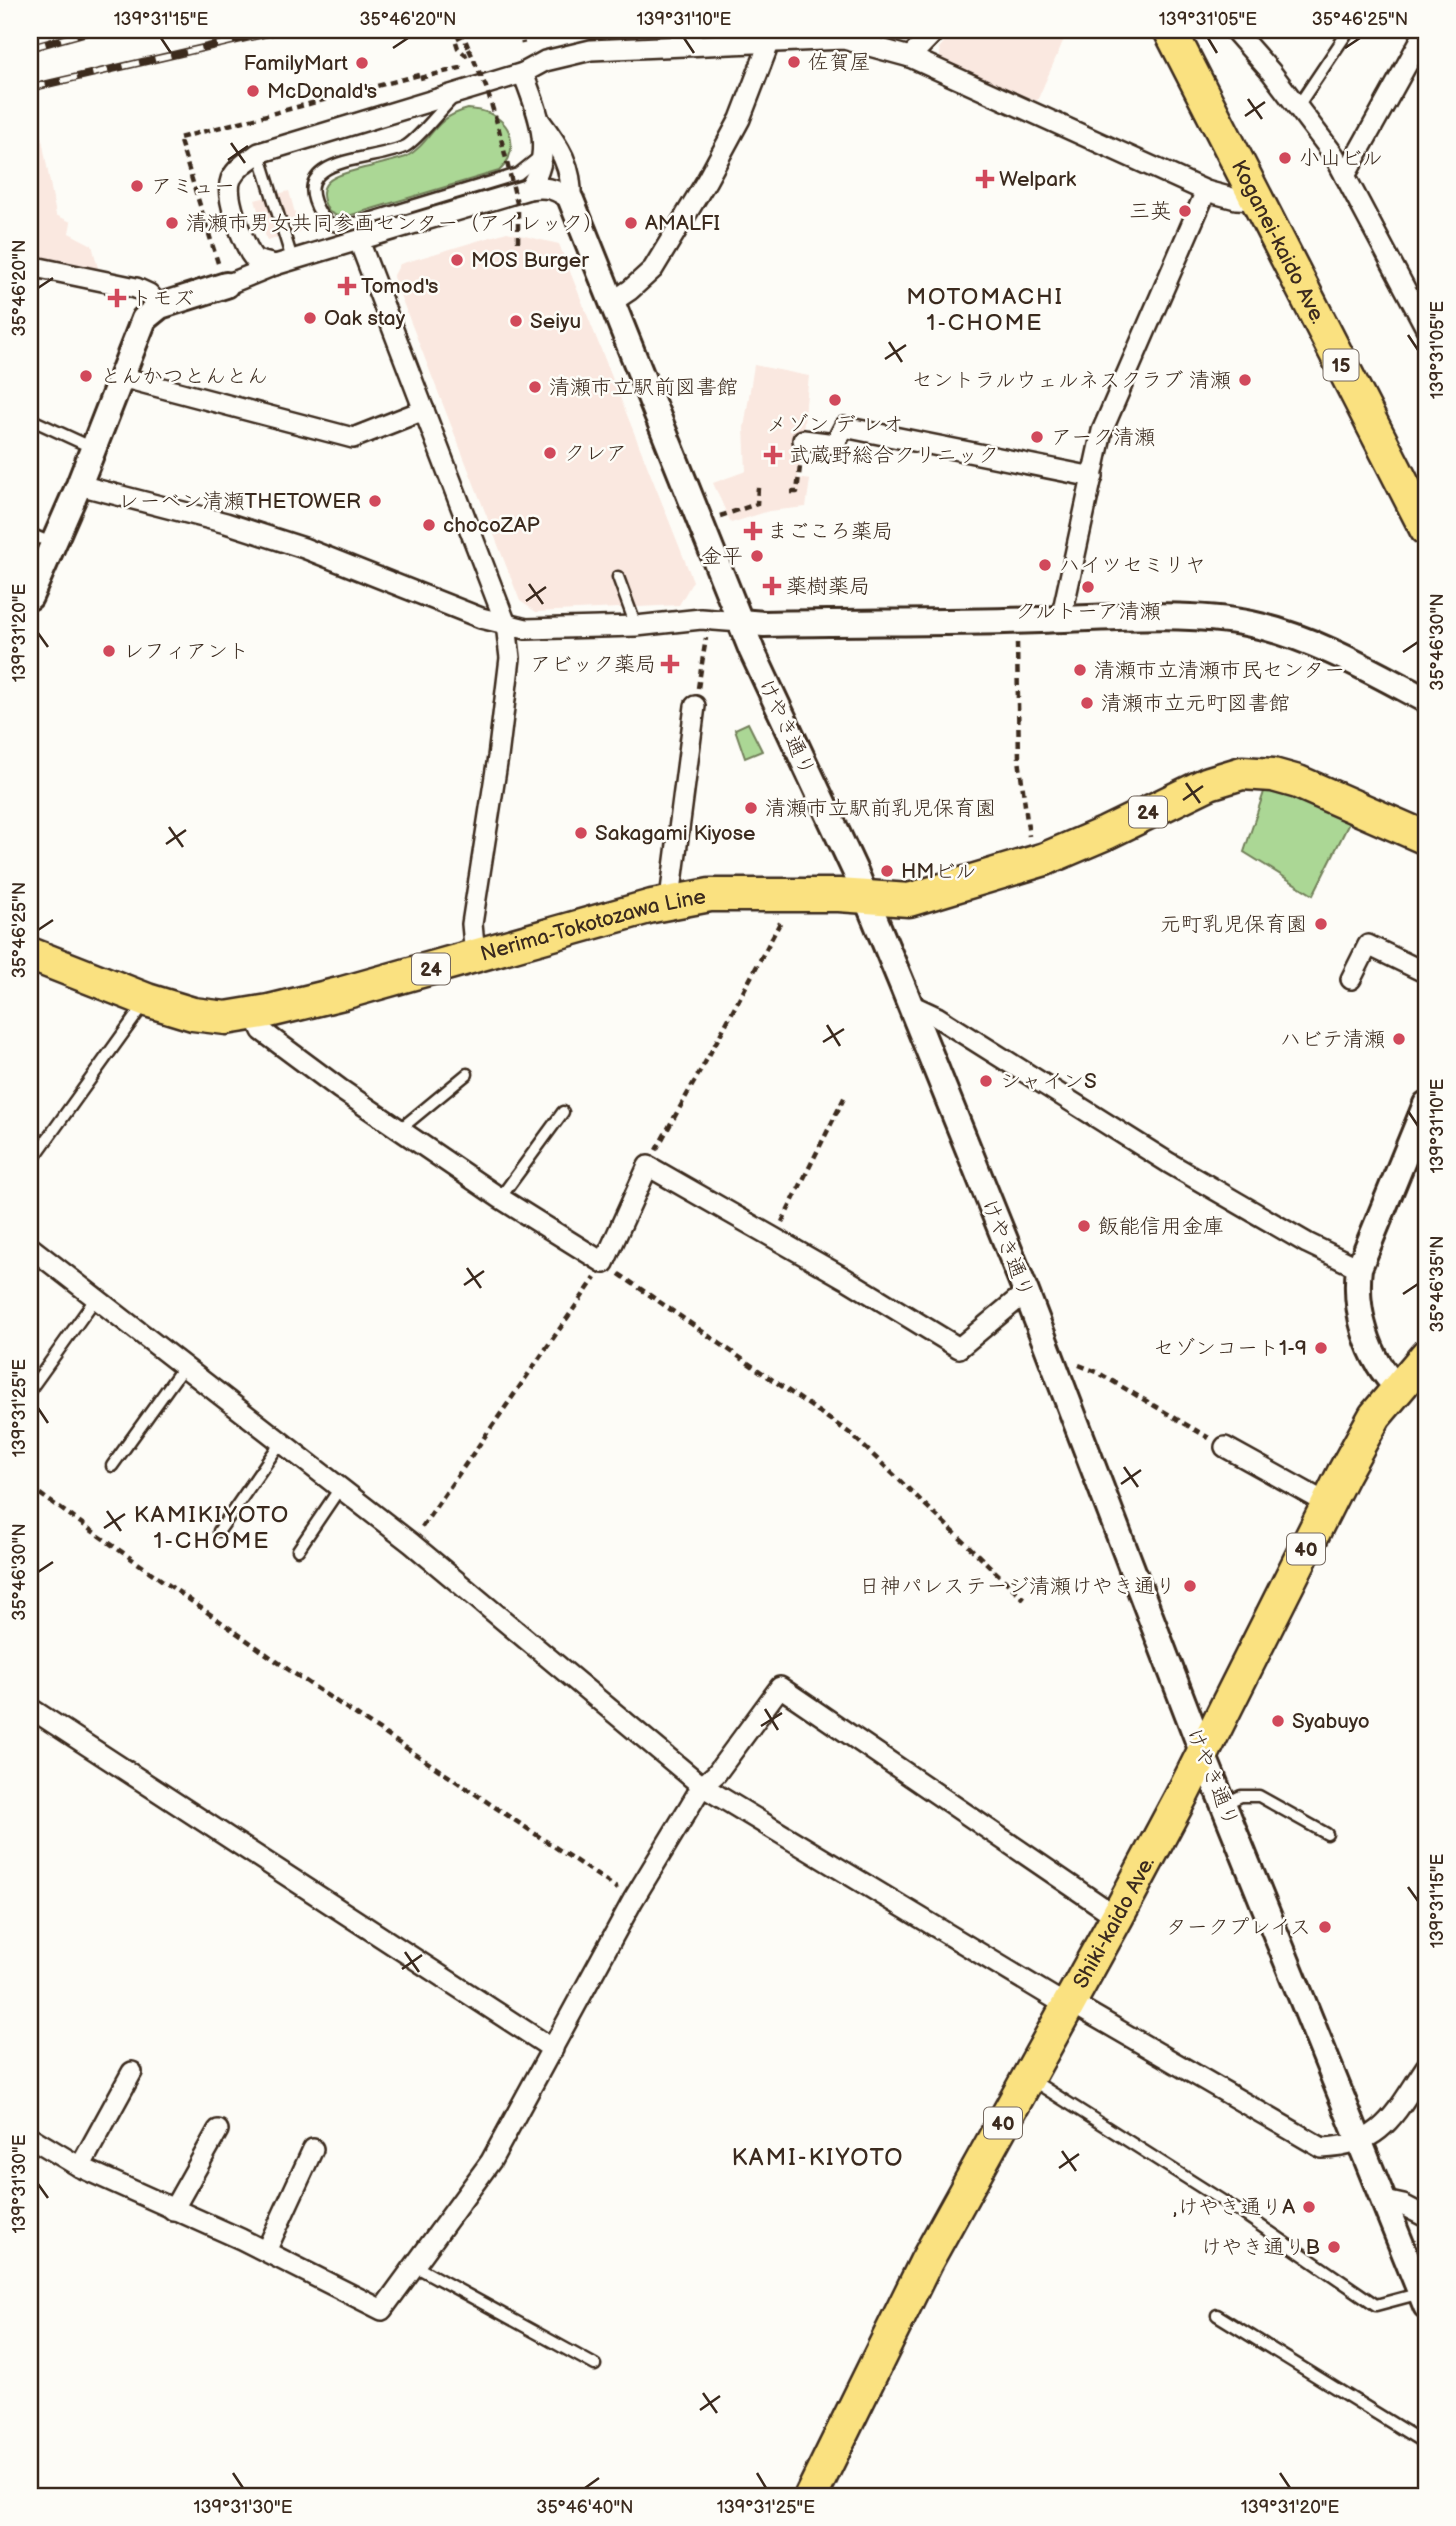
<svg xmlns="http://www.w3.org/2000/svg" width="1456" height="2526" font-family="'Balsamiq Sans','Klee One',sans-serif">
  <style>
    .built { fill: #fae8e0 }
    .green { fill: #abd795; stroke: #73805a; stroke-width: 2 }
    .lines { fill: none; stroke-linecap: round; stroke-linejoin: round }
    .service-casing { stroke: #3b2a1e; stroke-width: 15 }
    .minor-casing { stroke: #3b2a1e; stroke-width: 24 }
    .tertiary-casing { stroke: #3b2a1e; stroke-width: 30 }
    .primary-casing { stroke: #3b2a1e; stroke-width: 37 }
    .path { stroke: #3b2a1e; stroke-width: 4.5; stroke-dasharray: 7 5; stroke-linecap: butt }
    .service { stroke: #fdfcf7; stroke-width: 10 }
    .minor { stroke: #fdfcf7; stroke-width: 19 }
    .tertiary { stroke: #fdfcf7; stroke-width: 24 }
    .primary { stroke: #fae180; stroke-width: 32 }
    .rail-casing { stroke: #3b2a1e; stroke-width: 8 }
    .rail { stroke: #fdfcf7; stroke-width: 5; stroke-dasharray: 16; stroke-linecap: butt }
    .path-bridge { stroke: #3b2a1e; stroke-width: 4.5; stroke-dasharray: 7 5; stroke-linecap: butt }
    .ticks { fill: none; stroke: #3b2a1e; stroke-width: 2.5 }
    .poi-dot { fill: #d1495b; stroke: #fdfcf7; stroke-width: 2.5 }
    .labels { text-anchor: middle; stroke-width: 5; stroke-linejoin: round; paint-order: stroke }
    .shield { fill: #fdfcf7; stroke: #75695f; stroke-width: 2 }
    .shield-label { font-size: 19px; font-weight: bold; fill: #3b2a1e }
    .poi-label { font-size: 21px; fill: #3b2a1e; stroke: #fdfcf7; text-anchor: start }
    .street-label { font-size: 21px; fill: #3b2a1e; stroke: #fdfcf7 }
    .neighbourhood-label { font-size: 23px; letter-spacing: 2px; fill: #3b2a1e; stroke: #fdfcf7 }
    .quarter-label { font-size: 24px; letter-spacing: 2px; fill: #3b2a1e; stroke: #fdfcf7 }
    .neatline { fill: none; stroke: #3b2a1e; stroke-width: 2.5 }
    .ticks-label { font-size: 18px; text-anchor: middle; fill: #3b2a1e }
  </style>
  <rect width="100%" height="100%" fill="#fdfcf7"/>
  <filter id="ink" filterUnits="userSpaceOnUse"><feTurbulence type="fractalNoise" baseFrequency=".0143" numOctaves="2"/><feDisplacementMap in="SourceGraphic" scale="14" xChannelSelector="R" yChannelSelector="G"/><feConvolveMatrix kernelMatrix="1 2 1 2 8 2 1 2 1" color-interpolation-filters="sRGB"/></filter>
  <g filter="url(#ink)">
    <g class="built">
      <path d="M955 30H1068L1037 101 941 61 939 48Z"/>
      <path d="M38 118 56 215 71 222 69 233 92 245 98 268 30 254V120Z"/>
      <path d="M289 191 300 232 267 241 255 200Z"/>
      <path d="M507 232 559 244 693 581 679 605 536 612 520 601 393 277 400 264Z"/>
      <path d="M754 365 809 376 798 478 810 480 806 507 769 511 731 523 713 483 746 471 744 428Z"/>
    </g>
    <g class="green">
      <path d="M468 109C478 110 488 111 496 117 516 130 516 156 499 171L348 216H337L329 212C310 179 339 175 364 168 378 165 392 161 406 157 434 141 430 119 468 109Z"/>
      <path d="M748 723 762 751 745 758 735 729Z"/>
      <path d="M1268 780 1354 813 1313 895 1244 852Z"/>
    </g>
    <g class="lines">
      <defs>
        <g id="service">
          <path d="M451 100C440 111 418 139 406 146 377 162 286 154 320 213 327 224 334 227 346 226L518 174 538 158"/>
          <path d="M1298 106 1349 30"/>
          <path d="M259 153 292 259"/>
          <path d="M30 419 93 448"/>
          <path d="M30 534 54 544"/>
          <path d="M618 577 636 626"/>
          <path d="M399 1130 467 1074"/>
          <path d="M33 1159 145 1003"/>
          <path d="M500 1198 563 1112"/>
          <path d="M30 1390 96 1298"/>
          <path d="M112 1466 184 1366"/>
          <path d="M219 1531 281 1442"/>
          <path d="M298 1550 340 1488"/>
          <path d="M1224 1804 1241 1796H1259L1327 1834"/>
          <path d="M1032 2080 1248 2217 1376 2305 1421 2293"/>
          <path d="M415 2266 595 2365"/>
          <path d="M1217 2315 1426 2444"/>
        </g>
        <g id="minor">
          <path d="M1234 30 1271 72 1334 155 1426 328"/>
          <path d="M910 57 936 30"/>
          <path d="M523 73C537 112 556 151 529 189"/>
          <path d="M540 121C559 146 573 167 571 200"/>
          <path d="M1345 176 1426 30"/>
          <path d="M359 241 506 624 510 658 498 757 472 924 475 956"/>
          <path d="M275 265 255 260 250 253C242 237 224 197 231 179 237 167 249 160 259 153L523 73 545 61 591 50 844 39 910 57 1206 191 1236 199 1257 200"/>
          <path d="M30 266 136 288 149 294 160 306"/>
          <path d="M226 285 275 265 529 189C547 186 556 189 571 200"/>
          <path d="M612 302 630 290 653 269 707 180 740 119 770 41"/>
          <path d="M121 377 353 438 424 410"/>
          <path d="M803 440 835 444 844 427 1093 477"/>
          <path d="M79 485 226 523 304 548 481 618 526 629 636 626 701 619 740 622"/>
          <path d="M1061 619 1102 431 1206 191"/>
          <path d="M672 902 671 891 695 706"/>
          <path d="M1351 979 1368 945 1426 973"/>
          <path d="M909 1004 937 1017 1169 1163 1307 1243 1359 1268"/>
          <path d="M254 1014 262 1031 340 1089 500 1198 604 1263 648 1166 846 1279 959 1348 1026 1292"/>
          <path d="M30 1247 411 1543 702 1786 1054 1998 1070 2002 1322 2148C1383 2146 1395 2113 1426 2067"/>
          <path d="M1225 1447 1328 1504"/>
          <path d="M30 1708 553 2049"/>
          <path d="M30 2137 80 2167 241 2239 382 2310 491 2161 633 1900 702 1786 716 1774 780 1687 1117 1917"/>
          <path d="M80 2167 132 2072"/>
          <path d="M1385 2201 1403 2205 1426 2217"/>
          <path d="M173 2210 218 2130"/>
          <path d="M266 2251 313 2149"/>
        </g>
        <g id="tertiary">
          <path d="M571 200 752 651 855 871 901 982 1026 1292 1203 1754 1426 2306"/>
          <path d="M30 597 79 485 144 319 160 306 226 285"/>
          <path d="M740 622 764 624C855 622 948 623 1040 620 1104 618 1189 611 1251 624 1313 637 1371 671 1426 700"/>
          <path d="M1398 1388C1367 1359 1354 1309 1359 1268L1426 1104"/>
        </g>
        <g id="primary">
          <path id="s1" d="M1170 30 1426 529"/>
          <path id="s2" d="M30 954 147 1000 193 1014 226 1018 269 1011 343 993 652 906 710 895H839L909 900 1045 859 1106 833 1209 783 1242 773 1273 775 1298 782 1426 838"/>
          <path id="s3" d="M811 2496 926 2262 1117 1917 1182 1795 1343 1474 1375 1416 1426 1356"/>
        </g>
      </defs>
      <use href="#service" class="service-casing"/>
      <use href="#minor" class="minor-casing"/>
      <use href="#tertiary" class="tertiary-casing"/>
      <use href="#primary" class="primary-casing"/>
      <g class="path">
        <path d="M461 30 469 49"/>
        <path d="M520 30 523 44"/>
        <path d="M463 35 455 39 458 48 465 55 470 53"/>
        <path d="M420 78 464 67"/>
        <path d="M518 211V245"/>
        <path d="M218 263 179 138 419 75"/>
        <path d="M791 492H797L801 458"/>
        <path d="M720 516 757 504 758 487"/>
        <path d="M1017 643 1019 759 1029 836"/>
        <path d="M698 688 706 638"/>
        <path d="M656 1150 712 1050 781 921"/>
        <path d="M782 1222 846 1094"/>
        <path d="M619 1274 851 1434 1024 1599"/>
        <path d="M1079 1365 1097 1372 1209 1438"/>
        <path d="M30 1487 289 1670 618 1889"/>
        <path d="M422 1527 595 1278"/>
      </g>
      <use href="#service" class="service"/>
      <use href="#minor" class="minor"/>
      <use href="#tertiary" class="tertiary"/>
      <use href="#primary" class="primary"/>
      <defs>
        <g id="rail">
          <path d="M30 48 95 30"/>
          <path d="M30 88 281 30"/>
        </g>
      </defs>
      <use href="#rail" class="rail-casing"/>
      <use href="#rail" class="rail"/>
      <path class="path-bridge" d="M469 49 486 87 498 126 518 207"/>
    </g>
  </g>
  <path class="ticks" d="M161 38 171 53M684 38 694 53M1208 38 1217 53M393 48 408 38M1345 48 1360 38M1248 99 1262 119M1245 116 1265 102M231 143 245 163M228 160 248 146M38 288 53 278M1408 335 1418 350M889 342 902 362M885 359 906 345M529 584 543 604M526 601 546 587M38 633 48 647M1403 652 1418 642M1186 783 1200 803M1183 800 1203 786M169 827 183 847M166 844 186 830M38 930 53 920M827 1025 840 1046M823 1042 844 1029M1408 1111 1418 1126M467 1268 481 1288M464 1285 484 1271M1403 1294 1418 1284M38 1408 48 1423M1124 1467 1138 1487M1121 1484 1141 1470M107 1511 121 1531M104 1528 125 1514M38 1572 53 1562M765 1709 778 1730M761 1726 782 1713M1408 1887 1418 1901M405 1952 419 1972M402 1969 422 1955M1062 2151 1076 2171M1059 2168 1079 2154M38 2184 48 2198M703 2393 717 2413M700 2410 720 2396M233 2473 243 2488M757 2473 766 2488M1280 2473 1290 2488M585 2488 599 2478"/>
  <g class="poi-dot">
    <circle cx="794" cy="62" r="7"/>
    <circle cx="362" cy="63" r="7"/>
    <circle cx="253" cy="91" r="7"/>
    <circle cx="1285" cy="158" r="7"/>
    <path d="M981.5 168.5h7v7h7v7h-7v7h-7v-7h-7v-7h7z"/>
    <circle cx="137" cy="186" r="7"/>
    <circle cx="1185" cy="211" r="7"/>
    <circle cx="172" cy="223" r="7"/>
    <circle cx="631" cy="223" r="7"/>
    <circle cx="457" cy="260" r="7"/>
    <path d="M343.5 275.5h7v7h7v7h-7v7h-7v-7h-7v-7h7z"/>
    <path d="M113.5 287.5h7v7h7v7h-7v7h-7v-7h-7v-7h7z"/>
    <circle cx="310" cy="318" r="7"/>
    <circle cx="516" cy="321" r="7"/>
    <circle cx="86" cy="376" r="7"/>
    <circle cx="1245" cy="380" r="7"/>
    <circle cx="535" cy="387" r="7"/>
    <circle cx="835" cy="400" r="7"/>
    <circle cx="1037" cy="437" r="7"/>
    <circle cx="550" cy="453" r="7"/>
    <path d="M769.5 444.5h7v7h7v7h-7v7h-7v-7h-7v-7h7z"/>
    <circle cx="375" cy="501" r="7"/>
    <circle cx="429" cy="525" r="7"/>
    <path d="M749.5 520.5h7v7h7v7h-7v7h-7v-7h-7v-7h7z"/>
    <circle cx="757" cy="556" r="7"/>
    <circle cx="1045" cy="565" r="7"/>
    <path d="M768.5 575.5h7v7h7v7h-7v7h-7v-7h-7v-7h7z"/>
    <circle cx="1088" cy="587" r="7"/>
    <circle cx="109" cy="651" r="7"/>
    <path d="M666.5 653.5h7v7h7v7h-7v7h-7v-7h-7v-7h7z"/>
    <circle cx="1080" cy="670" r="7"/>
    <circle cx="1087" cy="703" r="7"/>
    <circle cx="751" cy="808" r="7"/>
    <circle cx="581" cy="833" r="7"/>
    <circle cx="887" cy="871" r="7"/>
    <circle cx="1321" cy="924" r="7"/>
    <circle cx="1399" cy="1039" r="7"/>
    <circle cx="986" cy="1081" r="7"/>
    <circle cx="1084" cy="1226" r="7"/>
    <circle cx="1321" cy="1348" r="7"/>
    <circle cx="1190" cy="1586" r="7"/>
    <circle cx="1278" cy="1721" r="7"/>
    <circle cx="1325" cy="1927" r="7"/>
    <circle cx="1309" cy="2207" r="7"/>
    <circle cx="1334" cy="2247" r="7"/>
  </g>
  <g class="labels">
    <g class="shield">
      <rect x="1323.5" y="349.5" width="35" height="31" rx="5"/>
      <rect x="1129" y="796.5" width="38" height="31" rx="5"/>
      <rect x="412" y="953.5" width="38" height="31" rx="5"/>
      <rect x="1287" y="1533.5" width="38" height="31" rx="5"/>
      <rect x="984" y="2107.5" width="38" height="31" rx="5"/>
    </g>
    <g class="shield-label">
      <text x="1341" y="372">15</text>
      <text x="1148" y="819">24</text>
      <text x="431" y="976">24</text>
      <text x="1306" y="1556">40</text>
      <text x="1003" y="2130">40</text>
    </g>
    <g class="poi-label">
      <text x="808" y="69">佐賀屋</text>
      <text x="348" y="70" text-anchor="end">FamilyMart</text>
      <text x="267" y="98">McDonald's</text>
      <text x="1299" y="165">小山ビル</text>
      <text x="999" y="186">Welpark</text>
      <text x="151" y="193">アミュー</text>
      <text x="1171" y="218" text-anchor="end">三英</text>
      <text x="186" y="230">清瀬市男女共同参画センター（アイレック）</text>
      <text x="645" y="230">AMALFI</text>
      <text x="471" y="267">MOS Burger</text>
      <text x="361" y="293">Tomod's</text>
      <text x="131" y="305">トモズ</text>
      <text x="324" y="325">Oak stay</text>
      <text x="530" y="328">Seiyu</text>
      <text x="100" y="383">とんかつとんとん</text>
      <text x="1231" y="387" text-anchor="end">セントラルウェルネスクラブ 清瀬</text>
      <text x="549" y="394">清瀬市立駅前図書館</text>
      <text x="835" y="431" text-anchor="middle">メゾン デ レオ</text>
      <text x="1051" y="444">アーク清瀬</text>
      <text x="564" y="460">クレア</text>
      <text x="789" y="462">武蔵野総合クリニック</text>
      <text x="361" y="508" text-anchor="end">レーベン清瀬THETOWER</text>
      <text x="443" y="532">chocoZAP</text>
      <text x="767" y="538">まごころ薬局</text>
      <text x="743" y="563" text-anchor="end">金平</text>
      <text x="1059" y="572">ハイツセミリヤ</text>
      <text x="786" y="593">薬樹薬局</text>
      <text x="1088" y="618" text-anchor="middle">クルトーア清瀬</text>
      <text x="123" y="658">レフィアント</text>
      <text x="656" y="671" text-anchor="end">アビック薬局</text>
      <text x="1094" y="677">清瀬市立清瀬市民センター</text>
      <text x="1101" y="710">清瀬市立元町図書館</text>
      <text x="765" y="815">清瀬市立駅前乳児保育園</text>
      <text x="595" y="840">Sakagami Kiyose</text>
      <text x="901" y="878">HMビル</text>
      <text x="1307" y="931" text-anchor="end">元町乳児保育園</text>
      <text x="1385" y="1046" text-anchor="end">ハビテ清瀬</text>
      <text x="1000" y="1088">シャインS</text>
      <text x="1098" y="1233">飯能信用金庫</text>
      <text x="1307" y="1355" text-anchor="end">セゾンコート1-9</text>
      <text x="1176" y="1593" text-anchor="end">日神パレステージ清瀬けやき通り</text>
      <text x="1292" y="1728">Syabuyo</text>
      <text x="1311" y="1934" text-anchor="end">タークプレイス</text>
      <text x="1295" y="2214" text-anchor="end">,けやき通りA</text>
      <text x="1320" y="2254" text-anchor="end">けやき通りB</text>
    </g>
    <g class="street-label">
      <text dy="7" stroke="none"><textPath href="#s1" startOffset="238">Koganei-kaido Ave.</textPath></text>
      <text transform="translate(787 727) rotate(65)" y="7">けやき通り</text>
      <text dy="7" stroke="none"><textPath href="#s2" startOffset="586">Nerima-Tokotozawa Line</textPath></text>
      <text transform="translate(1008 1248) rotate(68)" y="7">けやき通り</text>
      <text transform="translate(1213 1777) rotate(68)" y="7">けやき通り</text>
      <text dy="7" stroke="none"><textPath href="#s3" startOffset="649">Shiki-kaido Ave.</textPath></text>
    </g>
    <g class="neighbourhood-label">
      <text x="985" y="304">MOTOMACHI<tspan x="985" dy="26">1-CHOME</tspan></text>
      <text x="212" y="1522">KAMIKIYOTO<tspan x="212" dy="26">1-CHOME</tspan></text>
    </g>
    <g class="quarter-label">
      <text x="818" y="2165">KAMI-KIYOTO</text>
    </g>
  </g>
  <rect width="1456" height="2526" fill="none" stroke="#fdfcf7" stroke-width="77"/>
  <rect x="38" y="38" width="1380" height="2450" class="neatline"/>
  <g class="ticks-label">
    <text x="161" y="25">139°31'15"E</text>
    <text x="408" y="25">35°46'20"N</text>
    <text x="684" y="25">139°31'10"E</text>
    <text x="1208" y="25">139°31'05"E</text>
    <text x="1360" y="25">35°46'25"N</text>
    <text transform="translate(19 288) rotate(-90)" y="6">35°46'20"N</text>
    <text transform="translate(1437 350) rotate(-90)" y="6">139°31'05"E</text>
    <text transform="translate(19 633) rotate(-90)" y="6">139°31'20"E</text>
    <text transform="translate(1437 642) rotate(-90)" y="6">35°46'30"N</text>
    <text transform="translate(19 930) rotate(-90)" y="6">35°46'25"N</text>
    <text transform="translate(1437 1126) rotate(-90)" y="6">139°31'10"E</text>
    <text transform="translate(1437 1284) rotate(-90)" y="6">35°46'35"N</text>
    <text transform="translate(19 1408) rotate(-90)" y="6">139°31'25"E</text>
    <text transform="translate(19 1572) rotate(-90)" y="6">35°46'30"N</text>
    <text transform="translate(1437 1901) rotate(-90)" y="6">139°31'15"E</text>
    <text transform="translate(19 2184) rotate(-90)" y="6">139°31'30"E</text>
    <text x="243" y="2513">139°31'30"E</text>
    <text x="585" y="2513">35°46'40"N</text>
    <text x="766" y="2513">139°31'25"E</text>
    <text x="1290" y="2513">139°31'20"E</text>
  </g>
</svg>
